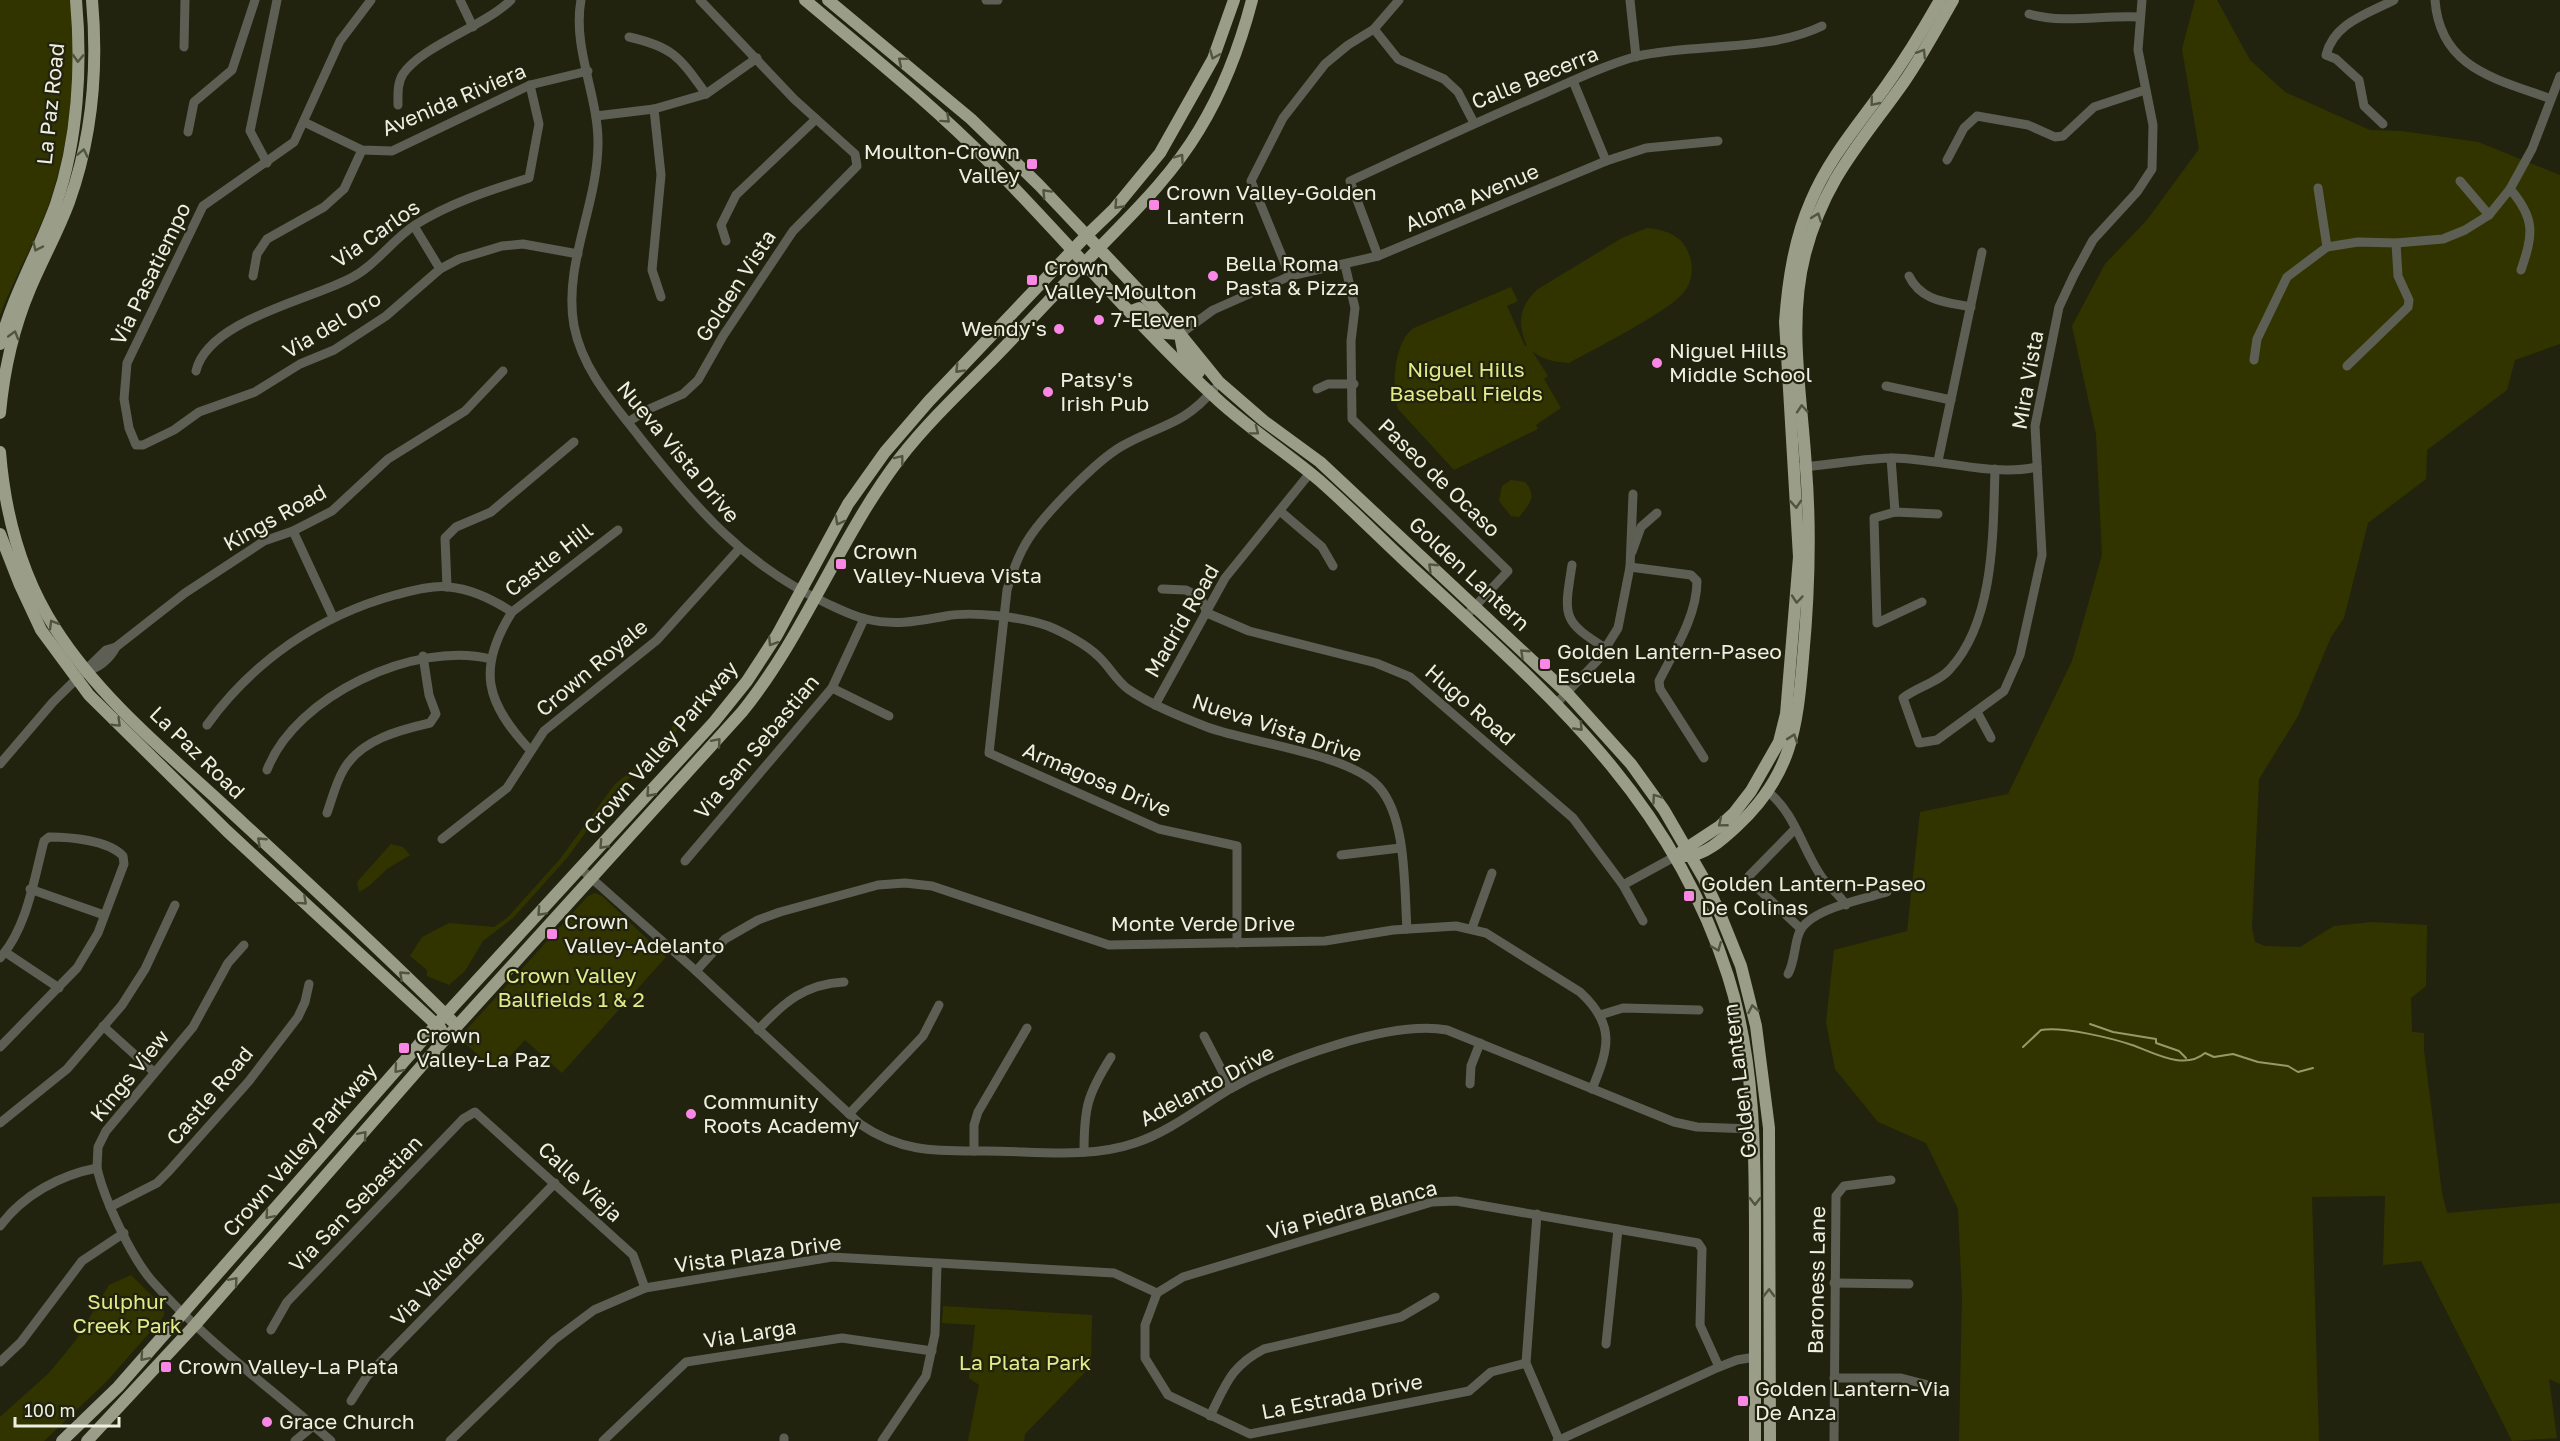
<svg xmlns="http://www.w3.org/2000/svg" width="2560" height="1441" font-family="'Golos Text',sans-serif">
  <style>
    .green { fill: #323400 }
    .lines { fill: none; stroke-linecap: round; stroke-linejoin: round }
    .stream { stroke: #969a66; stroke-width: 2 }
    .minor { stroke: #5e5f54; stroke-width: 9 }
    .major { stroke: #9a9d87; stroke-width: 12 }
    .oneway { stroke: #51543e }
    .poi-dot { fill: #fa87e6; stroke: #21230e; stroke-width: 2 }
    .labels { text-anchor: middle; stroke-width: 4.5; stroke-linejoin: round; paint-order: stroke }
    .street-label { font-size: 21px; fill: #eeefe2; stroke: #21230e }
    .poi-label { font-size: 21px; fill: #eeefe2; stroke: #21230e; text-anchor: start }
    .park-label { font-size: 21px; fill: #e3eb89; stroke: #21230e }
  </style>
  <rect width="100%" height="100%" fill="#21230e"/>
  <g class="green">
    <path d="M0 0H70C79 60 70 143 50 201 36 240 15 276 0 315Z"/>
    <path d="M2195 0H2217L2250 60 2285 92 2370 130 2402 131 2478 142 2560 175V344L2515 360 2507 390 2427 450 2426 479 2368 523 2344 618 2331 637 2298 716 2259 779 2252 928 2255 942 2265 946 2300 947 2334 926 2372 922 2427 925 2426 986 2411 998 2412 1032 2424 1033V1050L2442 1193 2447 1213 2560 1203V1384L2549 1379 2557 1438 2512 1441 2421 1261 2383 1265 2385 1196 2312 1197 2319 1441H1959L1962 1296 1958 1209 1926 1143 1878 1122 1835 1069 1826 1022 1834 950 1907 931 1920 812 2008 794 2072 661 2102 555 2096 434 2072 326 2105 264 2147 220 2199 149 2182 49Z"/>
    <path d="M1647 228C1664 230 1681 234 1688 252 1694 265 1693 281 1684 292 1670 311 1594 349 1569 363 1555 362 1543 360 1532 351L1548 376 1544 379 1561 408 1536 425 1538 429 1454 470 1398 409C1391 387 1394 341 1414 328L1511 287 1518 301 1507 306 1525 346H1527C1517 323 1519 306 1538 289L1622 238Z"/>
    <path d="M1511 480 1525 482C1538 497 1529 504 1519 517L1511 516 1499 501 1502 486Z"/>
    <path d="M713 687 716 691 684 719 657 760 620 785 567 858 513 918 483 941 465 971 449 985 427 976V970L410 956 422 937 449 923 494 927 507 918 560 859 615 784 655 752 678 718Z"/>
    <path d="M391 844 403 847 410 855 387 869 369 886 359 892 357 882Z"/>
    <path d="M595 893 602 896 666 957 562 1073 525 1040 496 1071 459 1038 588 896Z"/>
    <path d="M131 1275 164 1308V1316L107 1381 44 1441H0V1417L49 1373 76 1340 109 1285Z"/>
    <path d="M943 1306 1092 1315 1091 1366 1025 1434 1024 1441H968L979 1385 969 1378 975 1325 942 1323Z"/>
  </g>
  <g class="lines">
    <g class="stream">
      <path d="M2090 1024 2113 1032 2156 1039V1043L2179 1051 2186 1058"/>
      <path d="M2023 1047 2041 1030C2062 1026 2111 1038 2132 1045 2153 1052 2184 1071 2205 1053L2214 1057 2233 1054 2258 1062 2288 1066 2298 1072 2313 1068"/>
    </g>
    <g class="minor">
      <path d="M371 0 340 41 294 142 203 206 127 363 124 399 129 428 136 445H143L174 430 199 412 255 392 300 364 334 350 386 316 440 269 459 259 502 246 523 244 578 254"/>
      <path d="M460 0 473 27"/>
      <path d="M581 0C572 48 599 97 598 145 597 207 563 265 574 326 583 371 614 404 641 439 695 507 744 565 826 603 839 609 852 616 866 619 895 626 918 621 946 616 973 611 1022 617 1048 626 1063 632 1087 645 1098 656 1109 666 1116 680 1128 689 1151 705 1181 717 1207 727 1250 743 1351 754 1379 787 1407 819 1404 887 1407 929"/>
      <path d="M986 0H998"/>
      <path d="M1630 0 1636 57"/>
      <path d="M2435 0C2440 69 2497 79 2551 99"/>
      <path d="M2029 14C2065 24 2102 15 2139 17"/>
      <path d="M1374 29 1398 59 1444 79 1458 92 1474 123"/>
      <path d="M629 37C674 47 680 58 706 94"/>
      <path d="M184 47 185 0"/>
      <path d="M1573 81 1606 161"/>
      <path d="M398 105C398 95 397 83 403 74 422 46 483 27 511 0"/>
      <path d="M654 109 661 175 652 270 661 297"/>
      <path d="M596 116 654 109 706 94 757 58"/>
      <path d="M304 122 362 150 392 151 530 85 588 71"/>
      <path d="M2383 124 2364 106 2359 80 2336 59 2326 55C2334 23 2367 14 2394 0"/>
      <path d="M188 132 194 102 232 70 255 0"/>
      <path d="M1947 160 1964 128 1977 116 2028 125 2055 137 2063 136 2094 107 2145 90"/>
      <path d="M267 163 250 131 277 0"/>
      <path d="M2460 181 2489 215"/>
      <path d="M2318 188 2327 247"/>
      <path d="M2510 189C2536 219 2533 235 2521 270"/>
      <path d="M414 226 440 269"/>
      <path d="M726 241 721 225 736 195 816 119"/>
      <path d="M1378 256 1350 181C1415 151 1479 121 1545 93 1575 80 1607 64 1638 56 1696 43 1769 52 1822 26"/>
      <path d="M1345 265 1355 308 1351 341 1352 419 1508 571 1466 616"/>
      <path d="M253 276 257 254 267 239 324 207 344 189 362 150"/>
      <path d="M1290 276 1251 181 1283 118 1325 64 1348 45 1374 29 1399 0"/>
      <path d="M1909 276C1921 301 1946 302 1971 307"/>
      <path d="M1180 334 1213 310 1290 276 1378 256 1606 161 1646 148 1718 141"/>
      <path d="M2254 360 2257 339 2287 277 2327 247 2358 242 2396 243 2443 239 2465 230 2489 215 2510 189 2532 149 2560 76"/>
      <path d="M2347 366 2408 307 2409 300 2398 276 2396 243"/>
      <path d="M196 371C208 320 310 300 351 278 376 265 392 240 415 225 450 203 490 190 529 178L539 124 530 85"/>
      <path d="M1886 386 1951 400"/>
      <path d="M1214 389C1183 426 1161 424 1122 446 1096 461 1041 517 1026 543 1017 558 1012 573 1007 590L989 753 1159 829 1237 846V943"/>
      <path d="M1317 389 1328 384H1354"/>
      <path d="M628 422 649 409 683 394 698 380 723 336 793 231 857 166 855 154 794 99 700 0"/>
      <path d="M1891 458 1895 512"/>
      <path d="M1938 461 1982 252"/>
      <path d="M1801 467C1832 465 1864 458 1894 458 1940 459 1994 477 2037 467"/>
      <path d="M1995 469C1993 532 1995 620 1950 669 1939 682 1917 687 1903 698L1919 743 1937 740 2004 691 2020 655 2042 555 2035 426 2059 307 2074 275 2093 240 2137 192 2152 169 2153 125 2138 50 2142 0"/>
      <path d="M1280 511 1322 547 1333 566"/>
      <path d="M293 531 333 617"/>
      <path d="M1632 552 1641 527 1657 513"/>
      <path d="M1572 565C1564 616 1561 621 1607 649"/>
      <path d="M1630 567 1691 575 1697 581C1697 616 1674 651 1659 681L1660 689 1704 758"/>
      <path d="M447 587 445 538 456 527 491 512 574 442"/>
      <path d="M1162 589 1186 590 1201 598 1207 613 1249 631 1376 663 1410 677 1573 818 1623 885 1643 921"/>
      <path d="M1922 602 1877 623 1874 518 1895 512 1938 514"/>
      <path d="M87 671C100 667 109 660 116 647"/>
      <path d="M832 688 889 716"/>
      <path d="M1556 704 1598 660 1618 628 1630 567 1633 494"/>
      <path d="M1155 705 1225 578 1310 473"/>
      <path d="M1977 712 1991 738"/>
      <path d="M207 725C253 661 319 616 395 595 411 591 432 585 449 587 472 589 492 599 512 612"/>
      <path d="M530 750C486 703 476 669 512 612L618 530"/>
      <path d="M0 764 53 702 106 650 116 647 185 593 264 541 293 531 332 511 388 459 465 411 503 371"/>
      <path d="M267 770C295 696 415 640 491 659"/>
      <path d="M1767 791C1794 812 1801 845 1819 873 1826 886 1838 892 1846 905"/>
      <path d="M327 813C332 799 336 782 344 769 361 740 399 730 430 723L436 714 429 695 423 656"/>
      <path d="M1795 829 1749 876 1750 881 1801 929"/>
      <path d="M442 839 507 788 544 731 657 640 740 548"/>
      <path d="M1341 855 1400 848"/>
      <path d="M685 861 832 688 864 619"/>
      <path d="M581 869 696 971 860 1124C902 1153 937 1151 986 1151 1034 1151 1089 1159 1135 1143 1169 1132 1200 1107 1230 1089 1281 1060 1390 1020 1447 1030L1674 1122 1697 1127 1753 1129"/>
      <path d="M1623 885 1676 856"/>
      <path d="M30 889 104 915"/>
      <path d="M1472 928 1492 873"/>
      <path d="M5 952 59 988"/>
      <path d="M0 958C27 928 34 879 44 841L49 837C70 837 108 840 123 856L124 864 98 933 77 968 0 1047"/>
      <path d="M696 971 725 939 758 920 780 912 878 885 905 883 932 886 1109 945 1325 941 1393 930 1456 926 1486 933 1580 992C1616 1025 1609 1048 1592 1089"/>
      <path d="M1788 974C1796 959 1794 940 1801 929 1815 908 1863 899 1887 892"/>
      <path d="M1600 1015 1623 1008 1699 1010"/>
      <path d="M103 1026 154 1072"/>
      <path d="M758 1030C784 1002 805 984 844 982"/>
      <path d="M1204 1036 1231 1088"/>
      <path d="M1470 1084 1471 1066 1480 1043"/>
      <path d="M849 1114 923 1036 939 1005"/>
      <path d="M0 1123 67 1069 122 1005 145 969 175 905"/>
      <path d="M974 1151V1125L978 1112 1027 1028"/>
      <path d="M1084 1152C1084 1108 1087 1095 1111 1057"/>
      <path d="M97 1168C104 1199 132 1259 153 1282 205 1341 272 1389 331 1441"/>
      <path d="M110 1207 157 1183 169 1171 249 1081 298 1017 305 1002 309 984"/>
      <path d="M1537 1214 1526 1363 1559 1440"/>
      <path d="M0 1226C23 1195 60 1175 97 1168L98 1147 106 1131 193 1027 228 963 244 945"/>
      <path d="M1834 1283 1909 1284"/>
      <path d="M1157 1293 1183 1277 1432 1202 1456 1201 1698 1243 1702 1249 1700 1325 1719 1367"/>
      <path d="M1157 1293 1145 1325V1358L1168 1395 1250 1434 1469 1391 1491 1372 1526 1363"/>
      <path d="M271 1330 287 1302 463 1119 475 1112 633 1255 645 1288"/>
      <path d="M1606 1344 1618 1229"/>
      <path d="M0 1362 21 1342 82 1261 124 1233"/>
      <path d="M1834 1378H1901L1932 1386"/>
      <path d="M351 1401 367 1376 555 1183"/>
      <path d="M1210 1416C1226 1384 1231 1366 1264 1349L1401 1317 1435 1297"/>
      <path d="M295 1441 313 1426"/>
      <path d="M450 1441 554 1340 594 1310 645 1288 832 1257 1114 1273 1157 1293"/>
      <path d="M603 1441 686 1362 842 1338 932 1351"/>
      <path d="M784 1441V1438"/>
      <path d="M882 1441 926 1376 935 1334 937 1264"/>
      <path d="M1557 1441 1719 1367 1737 1360 1755 1357"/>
      <path d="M1834 1441 1836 1196 1844 1186 1891 1180"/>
    </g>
    <g class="major">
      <path d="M805 0C868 53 933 105 991 164 1068 242 1138 327 1219 401 1251 430 1287 453 1320 481 1354 511 1386 544 1420 575 1551 696 1672 800 1728 976 1756 1064 1755 1157 1755 1249 1755 1313 1755 1377 1755 1441"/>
      <path d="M828 0 971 119 1039 185 1180 334 1219 382 1264 421 1320 462 1567 693 1631 764 1664 810 1704 879 1718 909 1741 966 1756 1026 1769 1128 1770 1441"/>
      <path d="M1131 311 1139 308 1165 333 1180 334"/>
      <path d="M1180 335 1183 351 1199 372"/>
      <path d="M0 344C13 295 39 251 56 204 78 140 82 66 76 0"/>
      <path d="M0 413C4 370 13 329 30 289 42 260 58 232 69 202 92 138 98 67 92 0"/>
      <path d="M0 452C5 514 21 575 55 628 97 694 160 747 217 799 296 872 376 945 452 1021"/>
      <path d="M0 534 20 585 41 630 89 695 227 831 441 1029"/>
      <path d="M1682 851 1720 826 1734 813 1751 791 1779 742 1786 714 1799 557 1785 322C1788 281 1794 240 1811 201 1829 158 1859 124 1886 86 1906 58 1923 30 1940 0"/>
      <path d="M1685 856C1704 857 1724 838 1737 826 1792 775 1797 728 1803 658 1809 594 1811 532 1806 468 1802 397 1787 324 1805 254 1825 178 1861 143 1904 82 1922 56 1937 28 1953 0"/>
      <path d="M62 1441 118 1387 436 1025 714 722 747 681 777 635 848 504 885 452 929 401 1086 236 1114 209 1160 153 1213 59 1234 0"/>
      <path d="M87 1441 195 1325 438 1047 742 712C805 634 839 538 900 458 928 422 961 391 993 359 1029 322 1064 284 1100 247 1136 210 1172 175 1199 130 1224 89 1240 46 1252 0"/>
    </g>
  </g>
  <defs><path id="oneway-chevron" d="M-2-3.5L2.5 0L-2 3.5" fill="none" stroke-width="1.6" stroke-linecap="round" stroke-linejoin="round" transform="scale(1.5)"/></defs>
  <g class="oneway">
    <use href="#oneway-chevron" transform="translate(1922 53) rotate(-58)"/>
    <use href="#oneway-chevron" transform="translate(1214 55) rotate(112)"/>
    <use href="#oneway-chevron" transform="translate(78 58) rotate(92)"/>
    <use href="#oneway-chevron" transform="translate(902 61) rotate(-140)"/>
    <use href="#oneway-chevron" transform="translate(1874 102) rotate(129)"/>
    <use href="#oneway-chevron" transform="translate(946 119) rotate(42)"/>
    <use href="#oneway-chevron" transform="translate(83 153) rotate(-78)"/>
    <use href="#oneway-chevron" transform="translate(1180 158) rotate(-55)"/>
    <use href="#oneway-chevron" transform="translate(1046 193) rotate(-133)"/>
    <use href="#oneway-chevron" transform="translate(1118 205) rotate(133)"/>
    <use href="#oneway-chevron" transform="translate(1817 217) rotate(-70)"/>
    <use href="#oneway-chevron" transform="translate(37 247) rotate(115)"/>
    <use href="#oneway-chevron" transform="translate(14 335) rotate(-74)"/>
    <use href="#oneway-chevron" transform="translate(959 369) rotate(134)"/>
    <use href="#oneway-chevron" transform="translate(1802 409) rotate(-94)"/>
    <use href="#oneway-chevron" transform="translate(1255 431) rotate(37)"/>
    <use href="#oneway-chevron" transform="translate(900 459) rotate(-52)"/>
    <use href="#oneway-chevron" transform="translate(1796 504) rotate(86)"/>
    <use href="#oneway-chevron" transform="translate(839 521) rotate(119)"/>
    <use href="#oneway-chevron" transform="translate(1432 567) rotate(-136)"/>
    <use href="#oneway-chevron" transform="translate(1797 599) rotate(95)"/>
    <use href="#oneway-chevron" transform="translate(53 624) rotate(-121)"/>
    <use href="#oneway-chevron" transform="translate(772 642) rotate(122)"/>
    <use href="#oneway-chevron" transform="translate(1524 653) rotate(-137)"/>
    <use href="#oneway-chevron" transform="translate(117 723) rotate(44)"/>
    <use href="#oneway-chevron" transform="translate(1579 727) rotate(46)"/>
    <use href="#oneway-chevron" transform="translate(1793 738) rotate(-71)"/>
    <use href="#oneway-chevron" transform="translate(717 742) rotate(-49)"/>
    <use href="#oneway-chevron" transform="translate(650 793) rotate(132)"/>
    <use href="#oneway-chevron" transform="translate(1656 798) rotate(-125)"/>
    <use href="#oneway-chevron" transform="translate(1722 823) rotate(141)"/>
    <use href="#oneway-chevron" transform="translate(261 841) rotate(-137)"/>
    <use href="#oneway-chevron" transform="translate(603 845) rotate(133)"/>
    <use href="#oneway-chevron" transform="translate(303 901) rotate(42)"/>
    <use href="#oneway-chevron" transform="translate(541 912) rotate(133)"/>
    <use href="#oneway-chevron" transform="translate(1717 947) rotate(68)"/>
    <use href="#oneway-chevron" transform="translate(403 975) rotate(-137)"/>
    <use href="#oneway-chevron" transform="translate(1753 1009) rotate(-101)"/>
    <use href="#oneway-chevron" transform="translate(398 1069) rotate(131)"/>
    <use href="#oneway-chevron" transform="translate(363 1135) rotate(-49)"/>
    <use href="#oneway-chevron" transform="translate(1755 1201) rotate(90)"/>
    <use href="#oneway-chevron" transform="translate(269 1215) rotate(131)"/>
    <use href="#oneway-chevron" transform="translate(234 1281) rotate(-49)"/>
    <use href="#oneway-chevron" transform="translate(1769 1293) rotate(-89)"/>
    <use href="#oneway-chevron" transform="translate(144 1357) rotate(131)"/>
  </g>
  <g class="poi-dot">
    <rect x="1026" y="158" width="12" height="12" rx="3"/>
    <rect x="1148" y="199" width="12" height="12" rx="3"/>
    <circle cx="1213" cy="276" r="6"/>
    <rect x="1026" y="274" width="12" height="12" rx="3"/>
    <circle cx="1099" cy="320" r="6"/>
    <circle cx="1059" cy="329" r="6"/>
    <circle cx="1657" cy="363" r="6"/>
    <circle cx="1048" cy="392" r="6"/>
    <rect x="835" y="558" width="12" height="12" rx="3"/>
    <rect x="1539" y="658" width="12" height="12" rx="3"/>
    <rect x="1683" y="890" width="12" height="12" rx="3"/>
    <rect x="546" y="928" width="12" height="12" rx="3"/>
    <rect x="398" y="1042" width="12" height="12" rx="3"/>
    <circle cx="691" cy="1114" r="6"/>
    <rect x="160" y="1361" width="12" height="12" rx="3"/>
    <rect x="1737" y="1395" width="12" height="12" rx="3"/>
    <circle cx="267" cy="1422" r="6"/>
  </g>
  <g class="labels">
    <g class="street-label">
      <text transform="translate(1535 78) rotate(-22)" y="7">Calle Becerra</text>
      <text transform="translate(454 100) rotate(-23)" y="7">Avenida Riviera</text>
      <text transform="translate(51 104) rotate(-84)" y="7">La Paz Road</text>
      <text transform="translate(1472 198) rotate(-23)" y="7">Aloma Avenue</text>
      <text transform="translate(376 234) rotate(-35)" y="7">Via Carlos</text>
      <text transform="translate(151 274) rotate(-64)" y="7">Via Pasatiempo</text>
      <text transform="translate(736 286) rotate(-57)" y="7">Golden Vista</text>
      <text transform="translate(332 325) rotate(-31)" y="7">Via del Oro</text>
      <text transform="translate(2028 380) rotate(-80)" y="7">Mira Vista</text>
      <text transform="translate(678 452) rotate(50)" y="7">Nueva Vista Drive</text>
      <text transform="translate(1439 478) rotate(44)" y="7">Paseo de Ocaso</text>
      <text transform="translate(275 518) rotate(-29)" y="7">Kings Road</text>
      <text transform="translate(549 560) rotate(-38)" y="7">Castle Hill</text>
      <text transform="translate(1469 574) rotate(43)" y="7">Golden Lantern</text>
      <text transform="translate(1182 621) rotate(-60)" y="7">Madrid Road</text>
      <text transform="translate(592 668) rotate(-40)" y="7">Crown Royale</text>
      <text transform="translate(1470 705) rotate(41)" y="7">Hugo Road</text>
      <text transform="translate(1277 728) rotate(18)" y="7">Nueva Vista Drive</text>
      <text transform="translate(757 747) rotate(-50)" y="7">Via San Sebastian</text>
      <text transform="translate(661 748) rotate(-49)" y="7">Crown Valley Parkway</text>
      <text transform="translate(197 753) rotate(44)" y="7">La Paz Road</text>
      <text transform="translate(1097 780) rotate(23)" y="7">Armagosa Drive</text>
      <text x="1203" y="931">Monte Verde Drive</text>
      <text transform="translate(130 1076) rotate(-51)" y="7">Kings View</text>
      <text transform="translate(1740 1081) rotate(-97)" y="7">Golden Lantern</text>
      <text transform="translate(1207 1086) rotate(-28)" y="7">Adelanto Drive</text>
      <text transform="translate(210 1096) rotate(-50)" y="7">Castle Road</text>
      <text transform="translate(300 1150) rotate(-49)" y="7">Crown Valley Parkway</text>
      <text transform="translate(580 1182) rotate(43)" y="7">Calle Vieja</text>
      <text transform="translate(356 1204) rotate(-46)" y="7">Via San Sebastian</text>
      <text transform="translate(1352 1210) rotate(-15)" y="7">Via Piedra Blanca</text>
      <text transform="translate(758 1254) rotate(-8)" y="7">Vista Plaza Drive</text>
      <text transform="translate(438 1278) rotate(-46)" y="7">Via Valverde</text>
      <text transform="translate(1817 1280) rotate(-89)" y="7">Baroness Lane</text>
      <text transform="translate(750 1334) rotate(-9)" y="7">Via Larga</text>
      <text transform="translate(1342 1397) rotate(-11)" y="7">La Estrada Drive</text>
    </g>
    <g class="poi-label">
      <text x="1020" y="159" text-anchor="end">Moulton-Crown<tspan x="1020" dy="24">Valley</tspan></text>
      <text x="1166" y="200">Crown Valley-Golden<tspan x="1166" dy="24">Lantern</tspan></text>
      <text x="1225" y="271">Bella Roma<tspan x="1225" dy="24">Pasta &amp; Pizza</tspan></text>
      <text x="1044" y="275">Crown<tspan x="1044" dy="24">Valley-Moulton</tspan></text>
      <text x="1111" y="327">7-Eleven</text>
      <text x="1047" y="336" text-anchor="end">Wendy's</text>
      <text x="1669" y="358">Niguel Hills<tspan x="1669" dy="24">Middle School</tspan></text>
      <text x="1060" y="387">Patsy's<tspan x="1060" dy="24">Irish Pub</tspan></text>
      <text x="853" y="559">Crown<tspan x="853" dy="24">Valley-Nueva Vista</tspan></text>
      <text x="1557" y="659">Golden Lantern-Paseo<tspan x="1557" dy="24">Escuela</tspan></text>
      <text x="1701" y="891">Golden Lantern-Paseo<tspan x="1701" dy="24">De Colinas</tspan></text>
      <text x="564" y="929">Crown<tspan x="564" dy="24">Valley-Adelanto</tspan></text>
      <text x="416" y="1043">Crown<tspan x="416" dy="24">Valley-La Paz</tspan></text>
      <text x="703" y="1109">Community<tspan x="703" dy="24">Roots Academy</tspan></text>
      <text x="178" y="1374">Crown Valley-La Plata</text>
      <text x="1755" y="1396">Golden Lantern-Via<tspan x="1755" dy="24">De Anza</tspan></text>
      <text x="279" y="1429">Grace Church</text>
    </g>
    <g class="park-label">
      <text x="1466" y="377">Niguel Hills<tspan x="1466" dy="24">Baseball Fields</tspan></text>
      <text x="571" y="983">Crown Valley<tspan x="571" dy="24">Ballfields 1 &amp; 2</tspan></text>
      <text x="127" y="1309">Sulphur<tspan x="127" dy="24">Creek Park</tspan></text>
      <text x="1025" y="1370">La Plata Park</text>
    </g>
  </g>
  <path d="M15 1417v9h104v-9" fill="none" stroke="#eeefe2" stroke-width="3"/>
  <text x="24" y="1417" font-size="18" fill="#eeefe2" stroke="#21230e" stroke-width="4.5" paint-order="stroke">100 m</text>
</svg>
